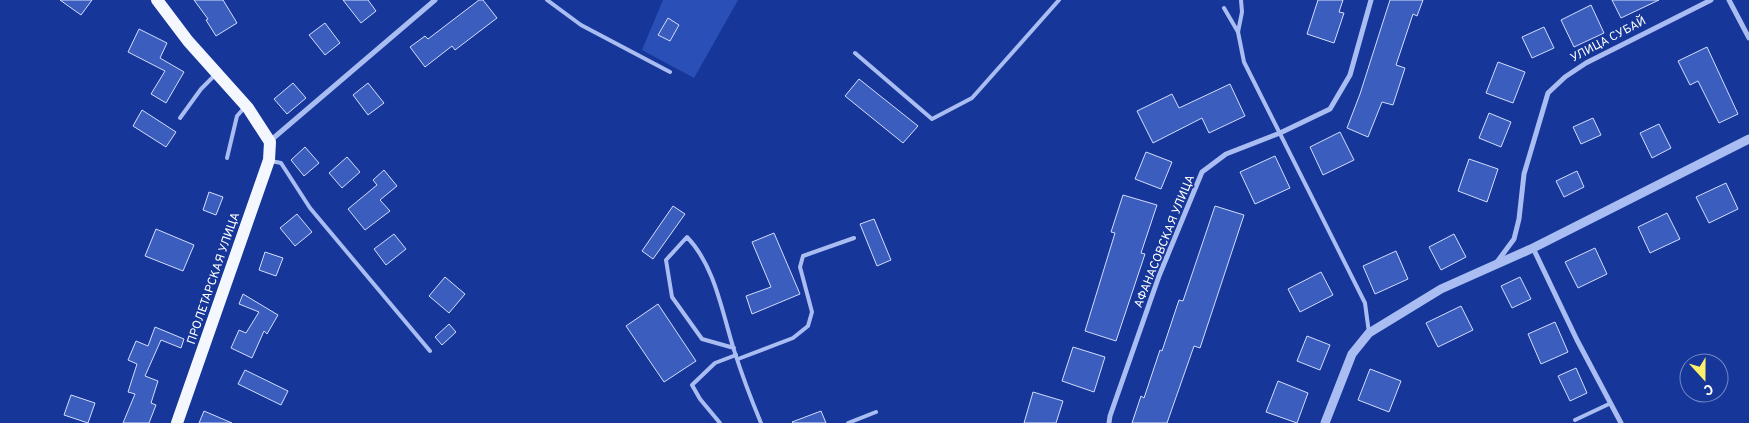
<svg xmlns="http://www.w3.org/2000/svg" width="1749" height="423" font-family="Overpass,sans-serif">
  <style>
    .green { fill: #2a4fb7 }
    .building { fill: #3b5dbe; stroke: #d2ddfc }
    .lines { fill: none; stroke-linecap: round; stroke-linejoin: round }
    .service { stroke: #aabdf2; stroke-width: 4 }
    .minor { stroke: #aabdf2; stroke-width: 5 }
    .tertiary { stroke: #aabdf2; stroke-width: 9 }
    .primary { stroke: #f5f7ff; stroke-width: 12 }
    .labels { text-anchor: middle; stroke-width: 4; stroke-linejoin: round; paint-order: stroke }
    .street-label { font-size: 12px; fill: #fff; stroke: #163799 }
  </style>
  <rect width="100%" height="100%" fill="#163799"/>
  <path class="green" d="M663 0H738L694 78 642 50Z"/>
  <g class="building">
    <path d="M60 0H92L81 15Z"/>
    <path d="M194 0H223L237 23 216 36 206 20 208 19Z"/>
    <path d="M343 0H368L376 11 361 23Z"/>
    <path d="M479 0H483L497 18 455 50 452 46 425 67 410 47 425 36 428 39Z"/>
    <path d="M1318 0H1343L1339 12 1344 13 1334 43 1307 34Z"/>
    <path d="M1390 0H1423L1417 16 1413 14 1396 65 1405 68 1393 105 1382 102 1368 137 1347 128 1360 94Z"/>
    <path d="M1612 0H1659L1621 18Z"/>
    <path d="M1591 5 1604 33 1574 47 1561 20Z"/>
    <path d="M668 18 679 25 670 41 658 35Z"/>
    <path d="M325 23 340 43 325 55 309 35Z"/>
    <path d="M1544 27 1554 48 1532 58 1522 37Z"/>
    <path d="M139 29 167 43 160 58 184 72 166 103 151 94 165 71 128 52Z"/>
    <path d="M1707 47 1738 114 1719 123 1698 81 1690 85 1678 61Z"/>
    <path d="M1498 62 1525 72 1513 103 1486 93Z"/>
    <path d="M859 79 918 126 903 143 845 96Z"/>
    <path d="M293 83 306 98 287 114 274 99Z"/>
    <path d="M368 83 384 103 368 115 353 95Z"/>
    <path d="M1230 84 1245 116 1209 133 1202 118 1153 143 1137 111 1172 94 1179 108Z"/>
    <path d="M142 110 176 132 166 147 133 126Z"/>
    <path d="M1489 113 1511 122 1501 147 1479 138Z"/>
    <path d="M1593 118 1601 135 1581 144 1573 127Z"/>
    <path d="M1659 124 1671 148 1652 158 1640 133Z"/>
    <path d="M1340 132 1354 160 1323 175 1310 147Z"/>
    <path d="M305 147 319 163 304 176 291 160Z"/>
    <path d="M1146 152 1172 162 1161 189 1135 179Z"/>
    <path d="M1275 156 1290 188 1255 204 1240 172Z"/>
    <path d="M347 157 360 172 342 188 329 173Z"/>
    <path d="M1469 159 1498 169 1487 202 1458 191Z"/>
    <path d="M384 170 397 186 380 200 390 211 365 230 348 209 377 185 373 180Z"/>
    <path d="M1577 171 1584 187 1564 197 1556 181Z"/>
    <path d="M1726 183 1738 209 1709 223 1696 197Z"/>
    <path d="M209 192 223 197 216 215 203 210Z"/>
    <path d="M1123 195 1157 205 1141 253 1145 254 1116 341 1085 331 1115 233 1111 232Z"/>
    <path d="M673 206 685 214 653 259 642 251Z"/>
    <path d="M1215 206 1244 215 1200 348 1194 346 1167 423H1132L1141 396 1144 398 1160 350 1162 351 1179 300 1183 301Z"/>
    <path d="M1667 213 1680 239 1650 253 1638 227Z"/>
    <path d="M297 214 312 232 295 246 280 228Z"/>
    <path d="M874 219 891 260 877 266 860 224Z"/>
    <path d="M156 229 194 245 183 271 145 256Z"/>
    <path d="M774 233 800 294 752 314 746 296 771 287 752 242Z"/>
    <path d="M394 234 406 249 386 265 374 249Z"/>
    <path d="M1454 234 1466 257 1441 270 1429 247Z"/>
    <path d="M1595 248 1607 274 1578 288 1565 262Z"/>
    <path d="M1396 251 1408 279 1375 294 1363 266Z"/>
    <path d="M265 252 283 258 276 276 259 270Z"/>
    <path d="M1321 272 1333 295 1300 312 1288 289Z"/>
    <path d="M445 277 465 294 449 313 429 296Z"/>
    <path d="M1520 277 1531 299 1512 308 1501 286Z"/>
    <path d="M243 294 278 315 267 334 264 331 252 358 231 348 239 330 246 333 259 312 239 304Z"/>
    <path d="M658 304 696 361 664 382 626 326Z"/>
    <path d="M1461 306 1473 330 1438 347 1426 323Z"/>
    <path d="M1555 322 1568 352 1541 364 1528 334Z"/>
    <path d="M449 324 456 332 442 345 435 337Z"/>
    <path d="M155 327 184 339 181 348 161 340 145 376 158 381 151 403 156 405 149 423H123L135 394 128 392 137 364 128 360 136 341 148 346Z"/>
    <path d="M1307 336 1330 345 1320 370 1297 361Z"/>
    <path d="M1073 347 1105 357 1094 392 1062 381Z"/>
    <path d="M1576 368 1587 393 1570 401 1558 376Z"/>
    <path d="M1370 369 1401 381 1389 412 1358 400Z"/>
    <path d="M245 370 288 391 281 405 238 384Z"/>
    <path d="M1278 381 1308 393 1297 423 1266 412Z"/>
    <path d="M1033 392 1063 401 1056 423H1024Z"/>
    <path d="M71 395 95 403 88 423 64 415Z"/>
    <path d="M204 411 232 423H199Z"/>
    <path d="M821 411 826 423H793L792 422Z"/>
  </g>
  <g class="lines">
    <g class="service">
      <path d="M547 0 581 25 670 72"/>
      <path d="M1224 8 1238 32 1244 62 1365 303 1369 333"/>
      <path d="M1238 32 1242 12 1241 0"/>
      <path d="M855 53 932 119 972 98 1059 0"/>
      <path d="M180 118 201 89 215 75"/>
      <path d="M227 158 237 116 245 107"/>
      <path d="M271 161 281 163 310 208 430 351"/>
      <path d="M734 348 702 339 672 297 666 260 687 237C715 266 722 312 734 350 742 375 751 399 761 423"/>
      <path d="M738 359 793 338 808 326 812 312 800 267 803 256 854 238"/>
      <path d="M1575 420 1609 404"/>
      <path d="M720 423 700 399 692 385 715 363 736 355"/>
      <path d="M848 423 876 412"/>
    </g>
    <g class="minor">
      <path d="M1729 0 1749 38"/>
      <path d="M270 141 435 0"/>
      <path d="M1533 248 1577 340 1621 423"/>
      <path d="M1497 262 1514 239 1519 219 1524 174 1548 93 1565 77 1586 63 1711 0"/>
      <path d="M1109 423 1110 416 1159 276 1202 172 1226 154 1280 133 1330 109 1350 75 1371 0"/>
    </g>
    <path class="tertiary" d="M1325 423 1352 354 1369 333 1441 289 1533 248 1749 139"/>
    <path class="primary" d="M157 0 188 41 248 108 270 142 269 160 177 423"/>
  </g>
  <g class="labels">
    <g class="street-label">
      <text transform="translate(1608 39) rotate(-28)" y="4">УЛИЦА СУБАЙ</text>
      <text transform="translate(1164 241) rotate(-68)" y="4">АФАНАСОВСКАЯ УЛИЦА</text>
      <text transform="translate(213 278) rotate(-71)" y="4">ПРОЛЕТАРСКАЯ УЛИЦА</text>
    </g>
  </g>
  <g transform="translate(1704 378) rotate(159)"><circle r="24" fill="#163799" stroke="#7387c2"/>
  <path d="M0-4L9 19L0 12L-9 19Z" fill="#fff06b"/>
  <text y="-8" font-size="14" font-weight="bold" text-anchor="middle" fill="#ffffff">С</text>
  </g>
</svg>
